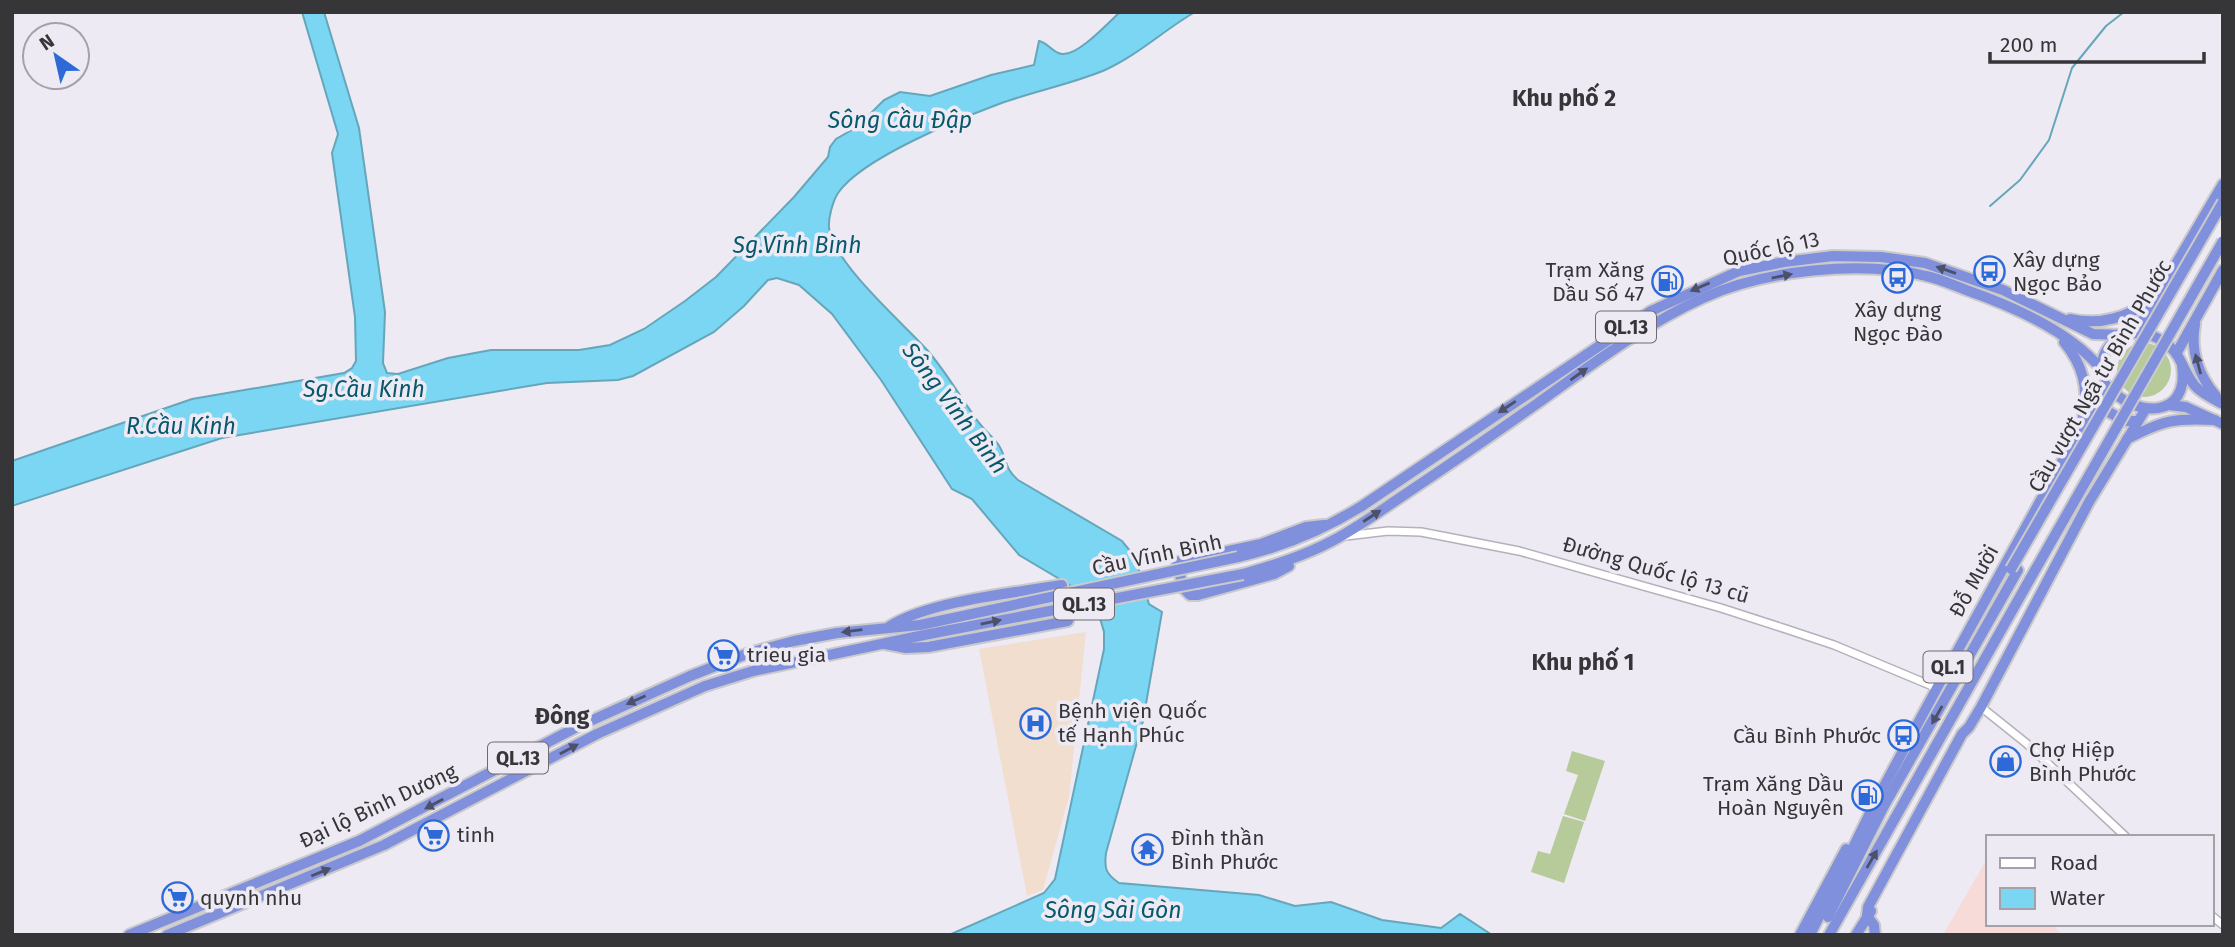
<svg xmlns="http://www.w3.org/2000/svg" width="2235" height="947" font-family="'Fira Sans',sans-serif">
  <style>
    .industrial { fill: #f6dbd8 }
    .medical { fill: #f2decf }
    .green { fill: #b6ca9a }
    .water { fill: #7ad6f2; stroke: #66a6ba; stroke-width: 2 }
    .pier { fill: #edeaf4 }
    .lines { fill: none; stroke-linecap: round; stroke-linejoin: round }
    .stream { stroke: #66a6ba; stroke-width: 2 }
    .minor-casing { stroke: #b4b1bb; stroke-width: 10 }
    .highway-casing { stroke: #cbcacb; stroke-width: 14 }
    .minor { stroke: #fff; stroke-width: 7 }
    .highway { stroke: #8190dc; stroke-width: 10 }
    .highway-bridge-casing { stroke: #cbcacb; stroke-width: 14; stroke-linecap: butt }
    .highway-bridge { stroke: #8190dc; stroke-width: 10 }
    .oneway { fill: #4c5069 }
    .labels { text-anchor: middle; stroke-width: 7; stroke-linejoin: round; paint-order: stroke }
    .shield { fill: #edeaf4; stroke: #6d6b70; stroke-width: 2 }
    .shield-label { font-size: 19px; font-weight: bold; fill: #363538 }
    .street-label { font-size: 21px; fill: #363538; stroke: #edeaf4 }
    .poi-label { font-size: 21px; fill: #363538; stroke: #edeaf4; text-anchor: start }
    .neighbourhood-label { font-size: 23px; font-weight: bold; fill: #363538; stroke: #edeaf4 }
    .water-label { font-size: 23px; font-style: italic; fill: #07586c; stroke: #edeaf4 }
  </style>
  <rect width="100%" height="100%" fill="#edeaf4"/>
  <path class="industrial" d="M1988 857V924H2052L2062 935H1943Z"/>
  <path class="medical" d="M1086 632 1069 797 1043 890 1027 896 979 649Z"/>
  <g class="green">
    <circle cx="2144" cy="370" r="27"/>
    <path d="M1572 751 1605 761 1585 821 1564 814 1578 775 1566 771Z"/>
    <path d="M1563 816 1584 822 1564 883 1531 872 1538 851 1550 854Z"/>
  </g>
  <path class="water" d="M302 12H324L359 128 385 312 383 363 387 373 398 374 448 358 491 350H579L610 345 644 329 685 301 716 277 794 197 828 157 830 147 836 139 857 127 884 100 900 92 930 96 991 75 1034 65 1039 41C1049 43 1052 53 1062 54 1078 56 1108 23 1120 12H1195C1164 30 1138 55 1105 70 1072 84 1034 91 999 104 959 119 862 158 838 193 833 201 828 218 829 228 835 265 902 322 928 351 946 372 961 398 977 420 983 429 992 436 998 444 1008 459 1003 467 1018 480L1122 541 1135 557 1149 604 1162 612 1143 721 1106 853C1104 869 1106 874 1119 883L1259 895 1295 906 1331 902 1382 920 1441 928 1460 914 1492 935H949L1044 893 1055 879 1104 649V632L1097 608 1078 590 1019 555 972 499 952 489 881 380 832 314 799 285 777 278 768 280 744 306 714 332 633 376 618 380 547 383 222 438 12 506V461L192 399 344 373 352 368 356 361 355 317 332 153 338 134Z"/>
  <path class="pier" d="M1143 571 1151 598 1094 610 1087 601 1065 587Z"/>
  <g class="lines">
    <path class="stream" d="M1990 206 2020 180 2049 140 2072 68 2106 26 2124 12"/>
    <defs>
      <g id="minor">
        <path d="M1346 536 1388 531 1421 532 1519 551 1721 608 1786 629 1834 645 1937 688"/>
        <path d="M1981 707 2026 743 2126 837"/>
        <path d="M2212 916 2223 925"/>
      </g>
      <g id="highway">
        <path d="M2070 319C2102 326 2127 317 2153 299"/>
        <path d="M2195 324C2190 351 2199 376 2216 396"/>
        <path d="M2136 332 2223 184"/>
        <path d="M2064 342C2083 365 2089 388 2083 417"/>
        <path d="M2176 354 2223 270"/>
        <path d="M2102 371C2101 358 2106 346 2118 339 2137 326 2162 336 2176 353 2183 364 2187 377 2195 386 2202 394 2214 399 2223 404"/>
        <path d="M2107 386C2135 418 2190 420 2182 365"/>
        <path d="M2096 405 2125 421H2138"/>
        <path d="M2168 405 2186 407 2223 424"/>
        <path d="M2127 439C2164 420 2174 418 2215 420"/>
        <path d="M1238 557C1283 547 1323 530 1362 506L1651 311 1739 271 1784 262 1833 256 1881 257 1925 263 2003 290 2093 334 2123 335"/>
        <path d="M1289 566 1274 574 1198 595H1190L1183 588 1177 562 1261 544 1306 527 1324 525"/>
        <path d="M1243 574C1274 565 1304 556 1332 541 1357 528 1380 511 1404 495 1449 465 1494 434 1538 403 1591 365 1644 325 1703 298 1764 270 1861 260 1926 276 1940 279 1953 285 1966 290 2012 306 2070 331 2101 369"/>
        <path d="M885 644 906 648 928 647 1068 621 1062 585C1014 593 930 601 890 626"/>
        <path d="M1867 916 1868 907 1962 734 1969 727 1981 707 2089 502 2145 410"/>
        <path d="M1867 916 1874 925 1875 935"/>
        <path d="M1828 917 1884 806 2018 570"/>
        <path d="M129 935 359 841 577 727 690 676 749 653 794 641 837 633 920 625"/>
        <path d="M167 935 384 845 597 734 705 686 753 671 924 635"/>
        <path d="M1800 935 1846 849"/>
        <path d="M1810 935 1875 803 1937 688 2105 384"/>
        <path d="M1829 935 2030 579"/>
        <path d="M1856 935 1871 911"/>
      </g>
    </defs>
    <use href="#minor" class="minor-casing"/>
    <use href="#highway" class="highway-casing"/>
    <use href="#minor" class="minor"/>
    <use href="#highway" class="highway"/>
    <defs>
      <g id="highway-bridge">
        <path d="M2011 569 2223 202"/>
        <path d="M2030 579 2223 241"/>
        <path d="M920 625 1238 557"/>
        <path d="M924 635 1243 574"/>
      </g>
    </defs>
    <use href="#highway-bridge" class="highway-bridge-casing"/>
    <use href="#highway-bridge" class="highway-bridge"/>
  </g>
  <defs><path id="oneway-solid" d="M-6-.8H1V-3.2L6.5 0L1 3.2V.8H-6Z" transform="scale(1.75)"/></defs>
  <g class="oneway">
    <use href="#oneway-solid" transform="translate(1946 270) rotate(-161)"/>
    <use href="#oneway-solid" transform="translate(1782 276) rotate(-11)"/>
    <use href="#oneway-solid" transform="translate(1700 287) rotate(157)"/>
    <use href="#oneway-solid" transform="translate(2198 364) rotate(-105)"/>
    <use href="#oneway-solid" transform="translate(1579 374) rotate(-35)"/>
    <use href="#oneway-solid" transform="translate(1507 407) rotate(146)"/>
    <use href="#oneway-solid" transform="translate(1372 516) rotate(-33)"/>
    <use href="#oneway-solid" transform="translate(991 622) rotate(-11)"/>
    <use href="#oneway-solid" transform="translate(852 631) rotate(173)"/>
    <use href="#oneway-solid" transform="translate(636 700) rotate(156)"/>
    <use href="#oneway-solid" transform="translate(1937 715) rotate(120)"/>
    <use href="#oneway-solid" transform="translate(569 749) rotate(-28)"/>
    <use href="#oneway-solid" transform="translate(434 804) rotate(152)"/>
    <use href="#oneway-solid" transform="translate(1872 859) rotate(-60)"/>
    <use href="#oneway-solid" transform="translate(321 872) rotate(-22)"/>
  </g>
  <defs>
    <symbol id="bus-ring" viewBox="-11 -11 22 22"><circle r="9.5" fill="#edeaf4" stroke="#2d69d7" stroke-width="1.5"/><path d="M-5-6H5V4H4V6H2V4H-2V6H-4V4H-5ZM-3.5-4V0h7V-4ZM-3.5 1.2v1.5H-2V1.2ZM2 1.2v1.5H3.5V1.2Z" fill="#2d69d7"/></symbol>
    <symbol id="fuel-ring" viewBox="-11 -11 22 22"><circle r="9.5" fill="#edeaf4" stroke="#2d69d7" stroke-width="1.5"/><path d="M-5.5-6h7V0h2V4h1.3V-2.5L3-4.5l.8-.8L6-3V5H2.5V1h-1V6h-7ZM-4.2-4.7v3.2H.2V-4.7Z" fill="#2d69d7"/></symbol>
    <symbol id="supermarket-ring" viewBox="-11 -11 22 22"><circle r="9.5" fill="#edeaf4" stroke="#2d69d7" stroke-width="1.5"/><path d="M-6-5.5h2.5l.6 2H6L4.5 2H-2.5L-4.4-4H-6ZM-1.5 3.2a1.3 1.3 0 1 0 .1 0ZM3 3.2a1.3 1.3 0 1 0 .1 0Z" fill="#2d69d7"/></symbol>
    <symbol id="hospital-ring" viewBox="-11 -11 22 22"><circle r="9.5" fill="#edeaf4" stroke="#2d69d7" stroke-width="1.5"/><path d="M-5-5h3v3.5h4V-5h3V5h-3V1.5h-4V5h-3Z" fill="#2d69d7"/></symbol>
    <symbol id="shop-ring" viewBox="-11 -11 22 22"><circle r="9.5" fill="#edeaf4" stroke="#2d69d7" stroke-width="1.5"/><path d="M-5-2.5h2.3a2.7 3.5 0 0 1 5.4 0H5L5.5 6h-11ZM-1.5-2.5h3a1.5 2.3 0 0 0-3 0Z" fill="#2d69d7"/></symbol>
    <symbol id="temple-ring" viewBox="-11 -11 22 22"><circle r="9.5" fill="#edeaf4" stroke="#2d69d7" stroke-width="1.5"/><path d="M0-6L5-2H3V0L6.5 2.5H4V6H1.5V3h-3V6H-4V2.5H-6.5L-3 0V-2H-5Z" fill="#2d69d7"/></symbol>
  </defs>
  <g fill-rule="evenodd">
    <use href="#bus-ring" x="1972" y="254" width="35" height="35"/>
    <use href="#bus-ring" x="1880" y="260" width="35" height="35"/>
    <use href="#fuel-ring" x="1650" y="264" width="35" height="35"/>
    <use href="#supermarket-ring" x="706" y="638" width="35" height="35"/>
    <use href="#hospital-ring" x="1018" y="706" width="35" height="35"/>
    <use href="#bus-ring" x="1886" y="718" width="35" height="35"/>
    <use href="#shop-ring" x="1988" y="744" width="35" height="35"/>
    <use href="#fuel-ring" x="1850" y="778" width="35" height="35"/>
    <use href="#supermarket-ring" x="416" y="818" width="35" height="35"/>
    <use href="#temple-ring" x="1130" y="832" width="35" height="35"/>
    <use href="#supermarket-ring" x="160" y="880" width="35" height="35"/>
  </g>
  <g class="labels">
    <g class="shield">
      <rect x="1596" y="311.5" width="60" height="31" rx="5"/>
      <rect x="1054" y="588.5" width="60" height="31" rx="5"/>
      <rect x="1923.5" y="651.5" width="49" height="31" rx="5"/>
      <rect x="488" y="742.5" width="60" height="31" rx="5"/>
    </g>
    <g class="shield-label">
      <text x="1626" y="334">QL.13</text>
      <text x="1084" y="611">QL.13</text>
      <text x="1948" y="674">QL.1</text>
      <text x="518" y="765">QL.13</text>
    </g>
    <g class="street-label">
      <text transform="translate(1771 249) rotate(-12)" y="7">Quốc lộ 13</text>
      <text transform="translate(2100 376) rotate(-60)" y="7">Cầu vượt Ngã tư Bình Phước</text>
      <text transform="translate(1157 555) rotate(-12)" y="7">Cầu Vĩnh Bình</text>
      <text transform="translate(1656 570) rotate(16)" y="7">Đường Quốc lộ 13 cũ</text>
      <text transform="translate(1974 581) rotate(-61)" y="7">Đỗ Mười</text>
      <text transform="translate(378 806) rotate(-25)" y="7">Đại lộ Bình Dương</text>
    </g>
    <g class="poi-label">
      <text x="2013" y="267">Xây dựng<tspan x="2013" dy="24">Ngọc Bảo</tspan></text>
      <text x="1644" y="277" text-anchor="end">Trạm Xăng<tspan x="1644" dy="24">Dầu Số 47</tspan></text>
      <text x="1898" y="317" text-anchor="middle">Xây dựng<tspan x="1898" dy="24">Ngọc Đào</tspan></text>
      <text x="747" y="662">trieu gia</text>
      <text x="1058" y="718">Bệnh viện Quốc<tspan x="1058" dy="24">tế Hạnh Phúc</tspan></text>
      <text x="1881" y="743" text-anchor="end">Cầu Bình Phước</text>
      <text x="2029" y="757">Chợ Hiệp<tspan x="2029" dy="24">Bình Phước</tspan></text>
      <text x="1844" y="791" text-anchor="end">Trạm Xăng Dầu<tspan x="1844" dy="24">Hoàn Nguyên</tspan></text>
      <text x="457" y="842">tinh</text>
      <text x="1171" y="845">Đình thần<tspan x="1171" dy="24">Bình Phước</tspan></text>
      <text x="200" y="905">quynh nhu</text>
    </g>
    <g class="neighbourhood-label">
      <text x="1564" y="106">Khu phố 2</text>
      <text x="1583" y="670">Khu phố 1</text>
      <text x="562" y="724">Đông</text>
    </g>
    <g class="water-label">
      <text x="900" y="128">Sông Cầu Đập</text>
      <text x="797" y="253">Sg.Vĩnh Bình</text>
      <text x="364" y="397">Sg.Cầu Kinh</text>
      <text transform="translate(955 408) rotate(53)" y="8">Sông Vĩnh Bình</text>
      <text x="181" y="434">R.Cầu Kinh</text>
      <text x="1113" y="918">Sông Sài Gòn</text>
    </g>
  </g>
  <rect width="2235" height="947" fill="none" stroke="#363538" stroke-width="28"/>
  <rect x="1986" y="835" width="228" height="91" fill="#edeaf4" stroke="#a4a2a9" stroke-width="2"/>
  <rect x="2000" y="858" width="35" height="10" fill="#ffffff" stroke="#a4a2a9" stroke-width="2"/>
  <text x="2050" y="870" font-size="21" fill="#363538">Road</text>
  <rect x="2000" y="888" width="35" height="21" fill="#7ad6f2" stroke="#a4a2a9" stroke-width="2"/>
  <text x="2050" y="905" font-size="21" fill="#363538">Water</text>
  <g transform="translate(56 56) rotate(326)"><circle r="33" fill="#edeaf4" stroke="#a4a2a9" stroke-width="2"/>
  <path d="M0-5L12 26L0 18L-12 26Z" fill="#2d69d7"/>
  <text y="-10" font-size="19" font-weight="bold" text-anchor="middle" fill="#363538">N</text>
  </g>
  <path d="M1990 52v10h214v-10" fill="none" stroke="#363538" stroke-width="3.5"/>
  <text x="2000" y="52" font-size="21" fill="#363538" stroke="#edeaf4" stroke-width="5" paint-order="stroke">200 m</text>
</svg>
